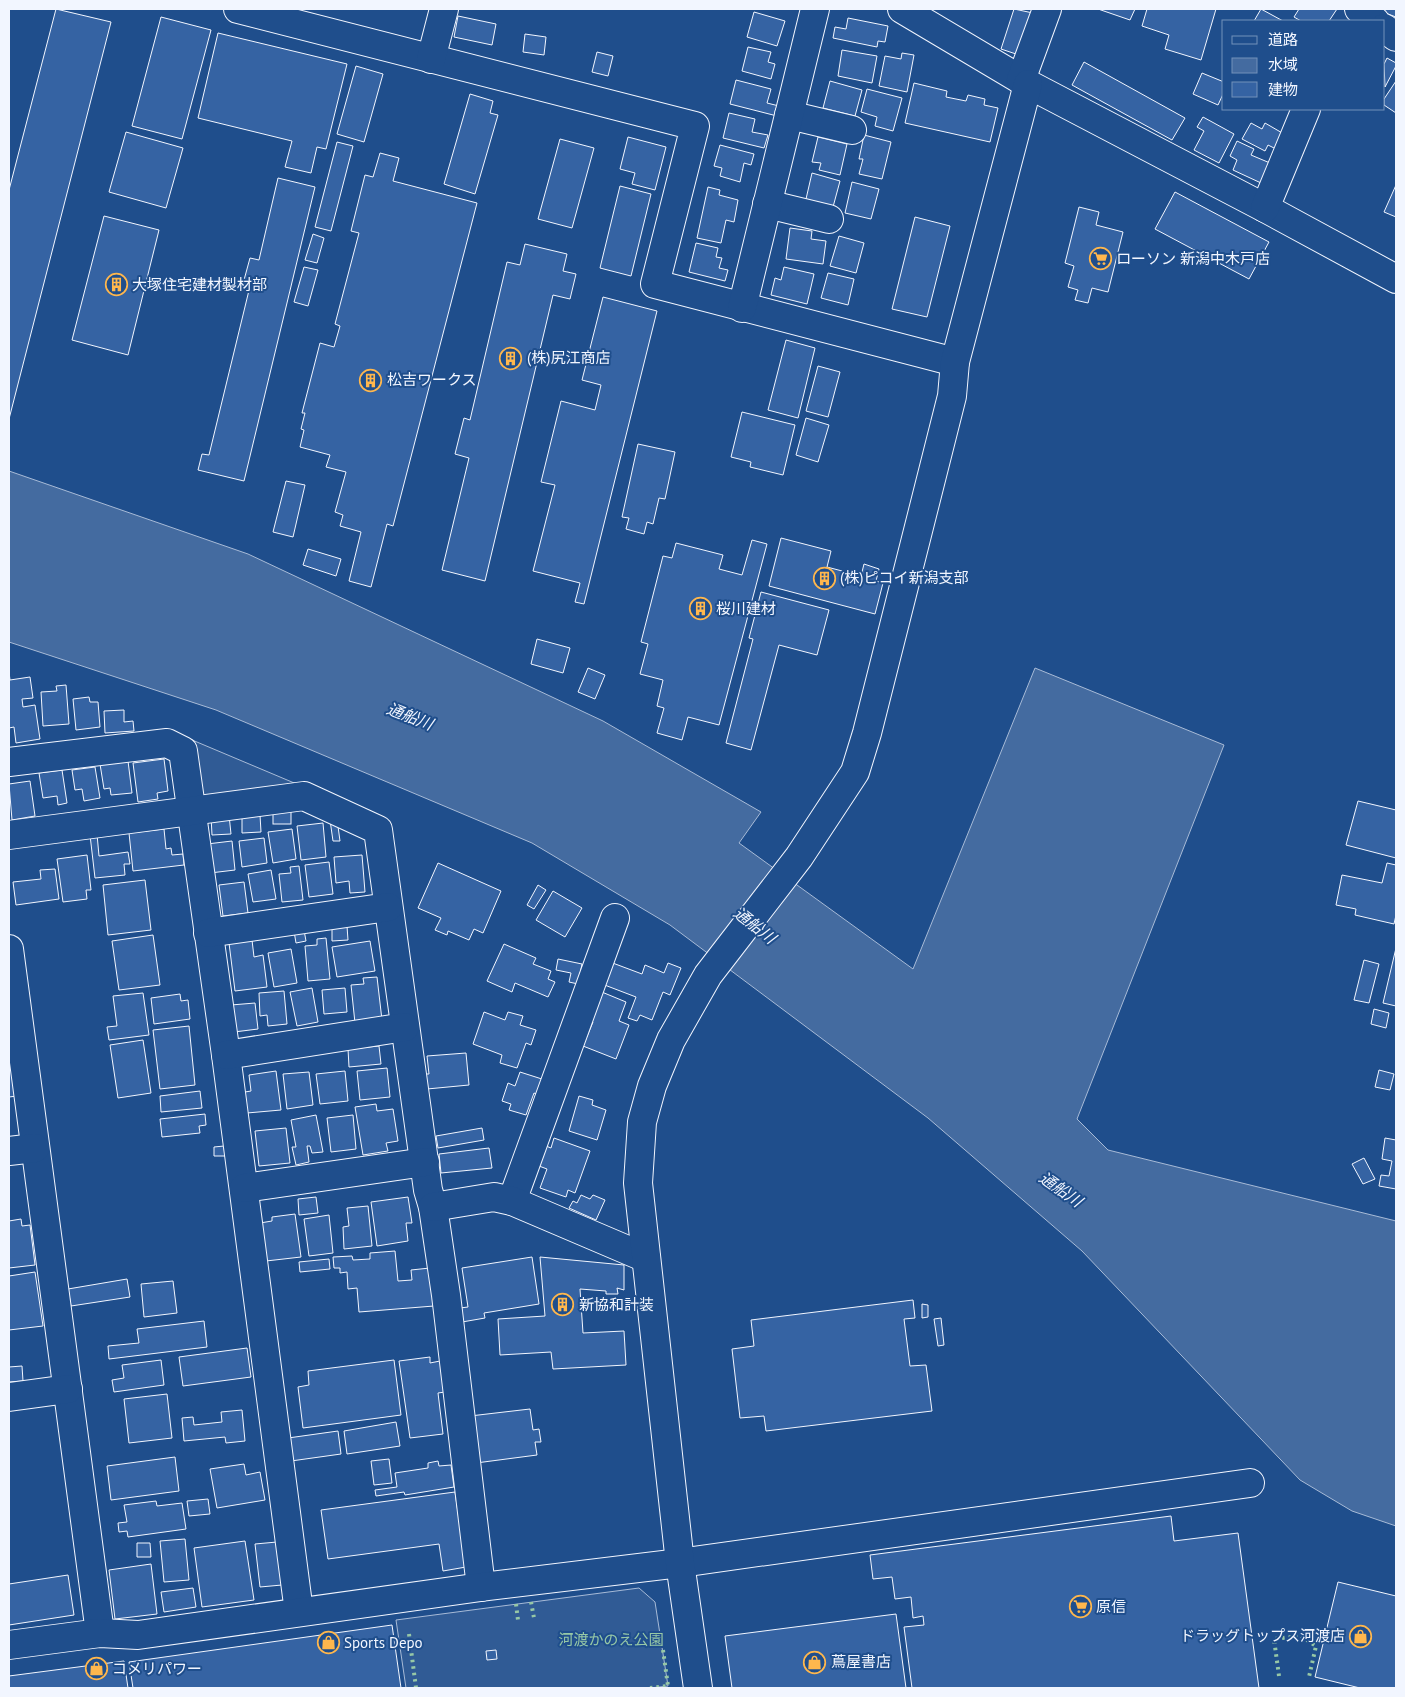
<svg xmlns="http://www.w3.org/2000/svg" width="1405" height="1697" font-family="'PT Sans','Noto Sans JP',sans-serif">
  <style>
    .built { fill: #305b95; stroke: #a8bbd7 }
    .water { fill: #446ba0; stroke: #a8bbd7 }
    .building { fill: #3563a3; stroke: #f2f6ff }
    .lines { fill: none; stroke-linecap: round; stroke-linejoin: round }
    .minor-casing { stroke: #f2f6ff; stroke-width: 30 }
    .minor { stroke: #1f4e8c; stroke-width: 28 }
    .hedge { stroke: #97c8a6; stroke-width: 4; stroke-dasharray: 2.5 4; stroke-linecap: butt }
    .labels { text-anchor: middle; stroke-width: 4; stroke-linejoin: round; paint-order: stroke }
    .poi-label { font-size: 15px; fill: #f2f6ff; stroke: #1f4e8c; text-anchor: start }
    .park-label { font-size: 15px; fill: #97c8a6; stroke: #1f4e8c }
    .water-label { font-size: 16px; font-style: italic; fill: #f2f6ff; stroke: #1f4e8c }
  </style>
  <rect width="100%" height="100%" fill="#1f4e8c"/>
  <g class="built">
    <path d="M185 737 299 785 201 798Z"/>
    <path d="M639 1588 655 1602 668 1686 650 1688H406L396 1620Z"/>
  </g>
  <path class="water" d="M9 471 248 554 603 721 761 812 739 843 913 969 1035 668 1224 745 1077 1119 1108 1150 1396 1221V1526L1352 1511 1300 1480 1082 1251 928 1118 670 925 532 843 216 710 9 642Z"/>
  <g class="building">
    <path d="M56 9 111 22 9 419V190Z"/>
    <path d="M1014 9 1033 13 1019 55 1001 49Z"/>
    <path d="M1098 9H1135L1130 20Z"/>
    <path d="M1147 9H1216L1201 60 1165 49 1169 35 1142 26Z"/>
    <path d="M1261 9 1283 21H1254Z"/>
    <path d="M1299 9H1337L1329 21H1301L1294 17Z"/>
    <path d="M1380 9H1396V17L1380 11Z"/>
    <path d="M754 12 785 21 777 46 747 37Z"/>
    <path d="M458 16 496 24 492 45 454 37Z"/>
    <path d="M161 17 211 30 182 139 132 126Z"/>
    <path d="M848 18 888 26 885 42 878 41 877 47 833 38 835 27 846 29Z"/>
    <path d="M218 33 347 64 326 149 317 147 311 173 285 167 292 141 198 118Z"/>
    <path d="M525 34 546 37 544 55 523 52Z"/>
    <path d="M748 47 771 52 768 62 775 64 771 79 742 71Z"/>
    <path d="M842 50 877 56 872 83 838 76Z"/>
    <path d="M597 52 613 56 608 76 592 72Z"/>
    <path d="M902 53 914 55 907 92 879 86 885 56 901 59Z"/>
    <path d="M1387 58 1396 63V66L1385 87 1384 64Z"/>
    <path d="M1084 62 1185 118 1172 140 1072 85Z"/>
    <path d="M356 66 383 74 364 142 337 134Z"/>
    <path d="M1202 73 1224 82V92L1218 105 1193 94Z"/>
    <path d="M736 80 771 89 767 103 779 106 777 116 730 104Z"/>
    <path d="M830 81 862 90 855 116 823 108Z"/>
    <path d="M1396 81V113L1384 105V99Z"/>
    <path d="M914 83 947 91 946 97 966 101 968 95 985 99 984 105 998 108 990 142 905 123Z"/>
    <path d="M867 89 902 98 893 131 875 126 877 117 861 112Z"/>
    <path d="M470 94 493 101 490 113 498 115 475 194 444 184Z"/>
    <path d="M729 113 755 119 752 132 768 135 764 148 723 138Z"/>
    <path d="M1203 117 1234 134 1219 163 1194 150 1204 131 1197 127Z"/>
    <path d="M1251 123 1262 129 1265 123 1284 134 1276 149 1268 145 1265 151 1242 139Z"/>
    <path d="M126 132 183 148 166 208 109 192Z"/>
    <path d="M864 135 891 142 882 179 859 174 863 159H859Z"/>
    <path d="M628 137 666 147 655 190 632 184 635 173 620 169Z"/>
    <path d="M818 137 847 144 840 175 819 170 821 163 812 162Z"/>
    <path d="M560 139 594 148 572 228 538 219Z"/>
    <path d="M1237 141 1254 149 1251 155 1270 163 1261 183 1233 170 1237 160 1230 156Z"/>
    <path d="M337 142 353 146 331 231 315 227Z"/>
    <path d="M720 145 754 154 751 165 744 163 740 182 720 176 722 168 714 166Z"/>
    <path d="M380 153 399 158 393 181 477 203 393 526 387 524 371 587 349 581 361 532 340 526 343 515 335 512 346 472 326 467 330 455 300 447 304 430 301 429 305 413H302L320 343 334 347 340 326 335 324 359 233 351 231 365 175 373 177Z"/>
    <path d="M812 173 840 181 833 207 806 199Z"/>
    <path d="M278 178 315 187 244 481 198 470 202 454 209 455 251 282 244 280 250 258 259 260Z"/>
    <path d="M852 182 879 189 871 219 845 213Z"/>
    <path d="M1396 185V217L1384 212Z"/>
    <path d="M620 186 651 194 631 276 600 268Z"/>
    <path d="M708 187 720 190 719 195 738 200 734 222 726 220 721 243 697 238Z"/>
    <path d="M1175 192 1269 242 1249 279 1155 229Z"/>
    <path d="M1079 207 1099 212 1096 225 1123 232 1108 292 1092 288 1088 303 1075 300 1078 290 1068 287 1074 266 1065 263Z"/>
    <path d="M104 216 159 230 128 355 72 340Z"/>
    <path d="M915 217 950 226 927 317 892 309Z"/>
    <path d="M790 228 812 231 811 239 826 241 823 264 786 259Z"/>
    <path d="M313 234 324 238 317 263 305 260Z"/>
    <path d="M839 236 864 243 856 273 830 266Z"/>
    <path d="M696 243 718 248 716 257 722 258 719 268 728 270 725 281 689 272Z"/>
    <path d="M525 244 567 254 563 271 576 274 570 299 553 295 485 581 442 570 469 458 455 454 464 418 470 420 507 262 520 265Z"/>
    <path d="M304 267 318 270 308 306 294 302Z"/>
    <path d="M784 267 814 274 807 304 771 295 775 278 781 280Z"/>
    <path d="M828 273 854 279 848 305 821 298Z"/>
    <path d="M603 297 657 311 584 604 575 602 580 583 533 571 555 485 541 482 561 401 595 410 601 385 582 380Z"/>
    <path d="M786 340 815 348 798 418 768 410Z"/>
    <path d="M818 366 840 372 828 417 806 411Z"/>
    <path d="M742 412 795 425 783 475 750 467 751 462 731 457Z"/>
    <path d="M806 418 829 425 818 462 796 455Z"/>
    <path d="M638 444 675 452 665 499 659 498 653 524 647 522 644 534 626 529 629 518 622 517Z"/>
    <path d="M286 481 305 485 293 537 273 532Z"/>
    <path d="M781 538 831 551 827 567 861 576 864 564 879 569 876 581 883 583 875 614 769 586Z"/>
    <path d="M752 540 767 544 719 725 688 717 682 740 657 733 664 708 657 706 663 680 640 674 648 644 641 642 663 556 672 558 676 543 723 555 719 569 742 575Z"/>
    <path d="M308 549 341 559 336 576 303 565Z"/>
    <path d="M761 592 829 610 817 655 779 645 751 750 726 743 753 639 749 638Z"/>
    <path d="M537 639 570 648 563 673 531 664Z"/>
    <path d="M588 668 605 675 595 699 578 692Z"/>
    <path d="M9 672 10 680 30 677 33 698 22 699 23 707 35 705 40 739 16 743 14 727 9 728Z"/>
    <path d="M66 685 69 724 43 726 41 692 57 691 56 686Z"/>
    <path d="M89 697 90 702H98L100 727 76 730 73 699Z"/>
    <path d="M124 710V722L133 721 134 731 105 733 104 711Z"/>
    <path d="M164 759 168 791 157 793 158 799 138 802 133 763Z"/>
    <path d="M128 761 132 793 111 795 110 788 104 789 100 764Z"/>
    <path d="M95 767 100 798 84 801 82 789 75 790 72 770Z"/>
    <path d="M62 770 67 803 58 805 57 796 43 798 39 773Z"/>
    <path d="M30 781 35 816 12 820 9 784Z"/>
    <path d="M1358 801 1396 810V858L1346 845Z"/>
    <rect x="273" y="810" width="18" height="14"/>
    <path d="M229 815 231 834 212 835 211 816Z"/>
    <path d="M242 815H260L261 832 242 833Z"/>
    <path d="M337 819 340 841H333L330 820Z"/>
    <path d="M323 823 326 857 301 860 297 826Z"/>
    <path d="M164 829 166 849 171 848 172 855 183 854 184 865 133 871 129 833Z"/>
    <path d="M292 829 296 859 273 863 268 832Z"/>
    <path d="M97 834 99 856 128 852 130 864H124L125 875 95 878 90 835Z"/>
    <path d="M264 838 267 863 242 867 239 841Z"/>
    <path d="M232 841 235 870 210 873 207 844Z"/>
    <path d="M87 855 91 890H86L87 899 63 902 57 859Z"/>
    <path d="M362 855 365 892 350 893 349 881 336 883 334 857Z"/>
    <path d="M329 862 333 894 309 897 305 865Z"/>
    <path d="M438 863 501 891 483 933 474 929 469 940 448 931 447 935 435 930 441 918 418 908Z"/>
    <path d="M1387 863 1396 865V915L1394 924 1355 915 1356 909 1336 905 1342 875 1382 883Z"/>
    <path d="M299 866 303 900 282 902 279 874 291 873 290 867Z"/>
    <path d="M55 869 59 899 16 905 13 882 41 879 40 870Z"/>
    <path d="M271 870 276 899 253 902 248 874Z"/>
    <path d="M145 880 151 930 108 935 103 885Z"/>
    <path d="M244 882 248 913 223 916 219 885Z"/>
    <path d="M538 885 546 890 534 909 527 905Z"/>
    <path d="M553 891 582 908 565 937 536 920Z"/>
    <path d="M332 926H347L348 940 332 941Z"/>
    <path d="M304 930 306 941 296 943 294 931Z"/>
    <path d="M153 935 160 985 119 990 112 941Z"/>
    <path d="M326 938 330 979 308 981 305 946 317 945V939Z"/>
    <path d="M252 940 254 957 263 955 267 987 235 991 229 943Z"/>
    <path d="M370 941 375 971 337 977 332 947Z"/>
    <path d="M504 944 536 958 533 964 551 971 548 979 555 982 548 997 515 983 512 992 487 981Z"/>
    <path d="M1396 948V1006L1383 1003Z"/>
    <path d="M291 949 297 983 274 987 268 953Z"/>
    <path d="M558 959 582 964 578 984 569 982 571 973 556 970Z"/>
    <path d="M1364 960 1379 964 1369 1003 1354 1000Z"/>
    <path d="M610 962 642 974 645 965 664 973 668 963 681 968 670 995 663 992 652 1020 640 1015 637 1021 628 1018 636 997 602 984Z"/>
    <path d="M377 977 382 1020 355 1023 351 985 364 984 363 978Z"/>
    <path d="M312 988 318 1022 297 1026 290 992Z"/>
    <path d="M345 988 347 1012 324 1014 322 990Z"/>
    <path d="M597 990 626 1002 619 1021 629 1025 616 1059 583 1046 593 1022 586 1019Z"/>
    <path d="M284 991 287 1024 268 1026 267 1015 260 1016 259 993Z"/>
    <path d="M143 993 149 1035 109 1040 107 1027 117 1026 113 996Z"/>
    <path d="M180 994 181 1001 188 1000 190 1019 154 1024 151 998Z"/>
    <path d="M255 1003 258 1029 234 1032 231 1005Z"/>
    <path d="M1374 1009 1389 1013 1386 1028 1371 1024Z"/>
    <path d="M484 1012 505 1020 508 1012 523 1016 520 1025 536 1030 531 1045 526 1043 517 1068 500 1063 502 1055 473 1044Z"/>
    <path d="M189 1026 195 1085 160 1089 153 1030Z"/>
    <path d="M9 1037 17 1096 9 1097Z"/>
    <path d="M143 1040 151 1093 118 1098 110 1045Z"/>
    <path d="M379 1046 381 1064 349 1067 348 1049Z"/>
    <path d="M466 1053 469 1085 427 1089 426 1074H429L427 1056Z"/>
    <path d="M387 1068 390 1097 360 1100 357 1071Z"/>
    <path d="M1379 1070 1394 1074 1390 1090 1375 1087Z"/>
    <path d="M276 1071 281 1110 247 1113 245 1092 251 1091 249 1075Z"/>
    <path d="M345 1071 348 1101 320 1104 316 1074Z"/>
    <path d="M309 1072 313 1105 287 1109 283 1074Z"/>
    <path d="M520 1072 545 1080 539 1095 534 1093 526 1115 509 1110 511 1104 502 1101 508 1083 515 1086Z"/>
    <path d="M200 1091 202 1108 161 1112 160 1096Z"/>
    <path d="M579 1096 593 1100 592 1105 606 1110 597 1140 569 1131Z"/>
    <path d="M376 1104 377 1111 393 1109 398 1141 386 1143 388 1151 363 1155 355 1107Z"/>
    <path d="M205 1114 206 1125 199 1126 200 1133 162 1137 160 1119Z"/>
    <path d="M316 1115 323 1152 312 1153 310 1146H307L309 1162 296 1165 292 1147H296L291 1120Z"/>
    <path d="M353 1115 356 1149 331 1152 327 1118Z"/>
    <path d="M286 1128 290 1163 259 1166 255 1131Z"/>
    <path d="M482 1128 484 1140 438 1148 436 1136Z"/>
    <path d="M554 1138 590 1151 575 1193 568 1190 566 1197 540 1188 547 1169 539 1166 546 1146 551 1148Z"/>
    <path d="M1385 1138 1396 1140V1189L1379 1186 1381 1175 1389 1176 1392 1161 1382 1159Z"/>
    <path d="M224 1146 225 1156H214V1147Z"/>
    <path d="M489 1148 492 1168 441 1173 439 1154Z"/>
    <path d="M1364 1158 1375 1179 1363 1184 1352 1164Z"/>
    <path d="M581 1195 590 1199 593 1195 605 1200 596 1220 569 1208 573 1201 577 1203Z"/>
    <path d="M316 1197 318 1213 299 1215 298 1199Z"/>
    <path d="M408 1197 412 1223H406L408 1241 377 1246 371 1202Z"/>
    <path d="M368 1206 372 1246 344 1249 343 1227 349 1226 347 1208Z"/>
    <path d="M295 1214 301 1257 266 1261 260 1223 272 1221V1217Z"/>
    <path d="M329 1215 333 1253 309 1256 304 1219Z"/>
    <path d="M21 1219 22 1226 30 1225 35 1265 9 1268V1221Z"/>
    <path d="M395 1251 398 1281 412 1280 411 1270 430 1268 434 1306 359 1312 357 1288 348 1289 347 1272 340 1273V1268H334L333 1257 352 1256 353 1260 370 1259V1253Z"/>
    <path d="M532 1257 539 1304 484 1313 485 1318 462 1322 460 1308 468 1307 462 1268Z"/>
    <path d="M540 1257 624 1265V1290L617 1288 618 1294H606V1291L580 1289 583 1333 624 1331 626 1365 553 1369 551 1352 500 1355 498 1319 545 1316Z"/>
    <path d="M329 1259 330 1269 300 1272 299 1262Z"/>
    <path d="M35 1272 43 1326 9 1330V1276Z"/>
    <path d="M127 1279 130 1297 71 1306 68 1289Z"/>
    <path d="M173 1281 177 1313 144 1317 141 1284Z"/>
    <path d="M913 1300 915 1318 904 1319 910 1366 926 1365 932 1411 766 1431 764 1416 740 1418 732 1349 754 1346 751 1320Z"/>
    <path d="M922 1304 928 1305V1317L922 1318Z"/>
    <path d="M941 1318 944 1345 938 1346 934 1319Z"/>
    <path d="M204 1321 207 1347 109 1359 108 1346 139 1343 137 1329Z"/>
    <path d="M247 1348 251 1377 183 1386 179 1357Z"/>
    <path d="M430 1357V1363L440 1361 445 1392 438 1393 443 1434 410 1438 399 1361Z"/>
    <path d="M161 1360 164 1385 114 1392 112 1380 124 1378 122 1365Z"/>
    <path d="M394 1360 401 1415 303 1428 298 1387 309 1385 308 1371Z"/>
    <path d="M22 1366 23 1381 9 1382V1367Z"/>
    <path d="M167 1394 172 1438 129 1443 124 1399Z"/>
    <path d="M530 1409 533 1430 539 1429 541 1442H535L537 1455 476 1463 470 1416Z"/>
    <path d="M242 1410 245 1441 226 1443 225 1437 184 1441 182 1418 193 1417 194 1425 222 1422 221 1412Z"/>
    <path d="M396 1422 400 1446 347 1454 344 1431Z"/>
    <path d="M338 1431 341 1454 291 1461 288 1438Z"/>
    <path d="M175 1457 179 1491 111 1500 107 1466Z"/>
    <path d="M389 1459 392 1483 374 1485 371 1461Z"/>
    <path d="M438 1461 439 1466 451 1465 454 1487 405 1495 404 1492 376 1496 375 1490 397 1487 395 1473 428 1468V1463Z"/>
    <path d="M244 1464 246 1475 260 1472 265 1500 217 1508 210 1469Z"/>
    <path d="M455 1492 466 1567 443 1571 439 1544 328 1559 321 1510Z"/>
    <path d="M208 1499 210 1514 189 1516 187 1501Z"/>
    <path d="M156 1501 157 1506 182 1503 186 1529 128 1537 127 1531 119 1532 118 1523 127 1522 124 1505Z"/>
    <path d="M1171 1516 1174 1541 1238 1533 1259 1688H912L904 1627 924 1625 923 1616 913 1618 911 1597 895 1599 892 1577 873 1579 870 1555Z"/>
    <path d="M185 1539 189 1580 164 1582 160 1541Z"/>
    <path d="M245 1541 254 1600 202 1607 194 1548Z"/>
    <path d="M277 1542 282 1585 260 1587 255 1544Z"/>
    <path d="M137 1543H150L151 1557H137Z"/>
    <path d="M151 1564 157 1614 115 1619 109 1570Z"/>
    <path d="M68 1575 74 1615 9 1625V1584Z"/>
    <path d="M1338 1582 1396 1596V1688H1360L1315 1677Z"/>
    <path d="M193 1588 196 1607 164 1612 161 1592Z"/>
    <path d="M896 1614 906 1688H732L725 1636Z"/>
    <path d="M392 1625 401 1688H133L129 1662Z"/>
    <path d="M496 1650 497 1659 487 1660 486 1651Z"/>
    <path d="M124 1661 128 1688H9V1676Z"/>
  </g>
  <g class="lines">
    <defs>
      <g id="minor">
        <path d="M238 9 695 126 655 284 955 362"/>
        <path d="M902 9 1028 84 1265 208 1396 279"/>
        <path d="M1359 9 1375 21"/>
        <path d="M1384 28 1396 37"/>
        <path d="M431 59 444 9"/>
        <path d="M1021 80 1047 9"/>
        <path d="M789 115 852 130"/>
        <path d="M767 204 829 219"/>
        <path d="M1265 208 1306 109"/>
        <path d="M742 308 815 9"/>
        <path d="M9 762 167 743 183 751 226 1055 299 1612"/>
        <path d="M9 835 304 796 378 830 428 1190 433 1207 446 1295 481 1587"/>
        <path d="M208 933 388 907"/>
        <path d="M9 949 100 1633"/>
        <path d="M226 1055 405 1027"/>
        <path d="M9 1151 35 1148"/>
        <path d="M244 1188 425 1162"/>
        <path d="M512 1201 615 918"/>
        <path d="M433 1207 494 1197 512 1201 646 1258"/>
        <path d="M9 1397 68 1389"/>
        <path d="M9 1645 100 1633 138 1635 481 1587 680 1563 1250 1483"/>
        <path d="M698 1688 680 1563 638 1183 642 1122 652 1086 671 1040 708 975 799 857 855 772 867 733 952 396 955 362 1028 84"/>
      </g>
    </defs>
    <use href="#minor" class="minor-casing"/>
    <use href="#minor" class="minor"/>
    <g class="hedge">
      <path d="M531 1602 534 1618"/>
      <path d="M516 1604 518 1620"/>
      <path d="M409 1634 416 1688"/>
      <path d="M1279 1676 1274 1639 1301 1636 1316 1646 1309 1677"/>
      <path d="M650 1688 668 1686 663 1650"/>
    </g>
  </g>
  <defs>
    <symbol id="supermarket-ring" viewBox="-11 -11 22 22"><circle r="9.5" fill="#1f4e8c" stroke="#ffb74d" stroke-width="1.5"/><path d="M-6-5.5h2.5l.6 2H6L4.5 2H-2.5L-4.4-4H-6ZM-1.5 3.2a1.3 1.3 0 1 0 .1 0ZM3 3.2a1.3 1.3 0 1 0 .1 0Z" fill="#ffb74d"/></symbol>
    <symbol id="building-ring" viewBox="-11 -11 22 22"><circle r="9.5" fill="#1f4e8c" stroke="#ffb74d" stroke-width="1.5"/><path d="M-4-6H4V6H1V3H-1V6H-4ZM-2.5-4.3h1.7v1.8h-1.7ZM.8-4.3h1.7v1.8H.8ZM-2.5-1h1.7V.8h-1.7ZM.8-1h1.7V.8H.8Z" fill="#ffb74d"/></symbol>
    <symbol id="shop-ring" viewBox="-11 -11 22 22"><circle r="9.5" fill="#1f4e8c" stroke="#ffb74d" stroke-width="1.5"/><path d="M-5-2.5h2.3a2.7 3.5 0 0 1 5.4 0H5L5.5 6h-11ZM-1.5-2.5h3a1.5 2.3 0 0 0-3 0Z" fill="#ffb74d"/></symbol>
  </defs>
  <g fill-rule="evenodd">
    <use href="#supermarket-ring" x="1088" y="246" width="25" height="25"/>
    <use href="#building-ring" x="104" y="272" width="25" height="25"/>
    <use href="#building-ring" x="498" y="346" width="25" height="25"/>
    <use href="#building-ring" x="358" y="368" width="25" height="25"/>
    <use href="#building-ring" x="812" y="566" width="25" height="25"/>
    <use href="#building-ring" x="688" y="596" width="25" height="25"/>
    <use href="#building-ring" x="550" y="1292" width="25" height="25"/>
    <use href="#supermarket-ring" x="1068" y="1594" width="25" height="25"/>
    <use href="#shop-ring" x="1348" y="1624" width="25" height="25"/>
    <use href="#shop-ring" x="316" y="1630" width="25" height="25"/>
    <use href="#shop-ring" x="802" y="1650" width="25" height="25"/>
    <use href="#shop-ring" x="84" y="1656" width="25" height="25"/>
  </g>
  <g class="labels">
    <g class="poi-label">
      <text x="1116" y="264">ローソン 新潟中木戸店</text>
      <text x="132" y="290">大塚住宅建材製材部</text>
      <text x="527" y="363">(株)尻江商店</text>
      <text x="387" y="385">松吉ワークス</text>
      <text x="840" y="583">(株)ピコイ新潟支部</text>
      <text x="716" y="614">桜川建材</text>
      <text x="579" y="1310">新協和計装</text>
      <text x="1096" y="1612">原信</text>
      <text x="1345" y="1641" text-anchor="end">ドラッグトップス河渡店</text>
      <text x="344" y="1648">Sports Depo</text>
      <text x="831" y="1667">蔦屋書店</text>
      <text x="112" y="1674">コメリパワー</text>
    </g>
    <g class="park-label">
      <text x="611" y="1645">河渡かのえ公園</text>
    </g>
    <g class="water-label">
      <text transform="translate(410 716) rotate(21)" y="6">通船川</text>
      <text transform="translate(755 925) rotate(38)" y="6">通船川</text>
      <text transform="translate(1061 1189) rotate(35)" y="6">通船川</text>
    </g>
  </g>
  <rect width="1405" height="1697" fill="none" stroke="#f2f6ff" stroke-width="20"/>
  <rect x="1222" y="20" width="162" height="90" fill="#1f4e8c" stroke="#7391ba"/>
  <rect x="1232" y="36" width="25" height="8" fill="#1f4e8c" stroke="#7391ba"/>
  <text x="1268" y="45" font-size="15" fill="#f2f6ff">道路</text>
  <rect x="1232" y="58" width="25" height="15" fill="#446ba0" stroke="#7391ba"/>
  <text x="1268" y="70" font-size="15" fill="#f2f6ff">水域</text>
  <rect x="1232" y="82" width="25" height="15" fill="#3563a3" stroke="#7391ba"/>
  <text x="1268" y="95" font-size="15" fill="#f2f6ff">建物</text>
</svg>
